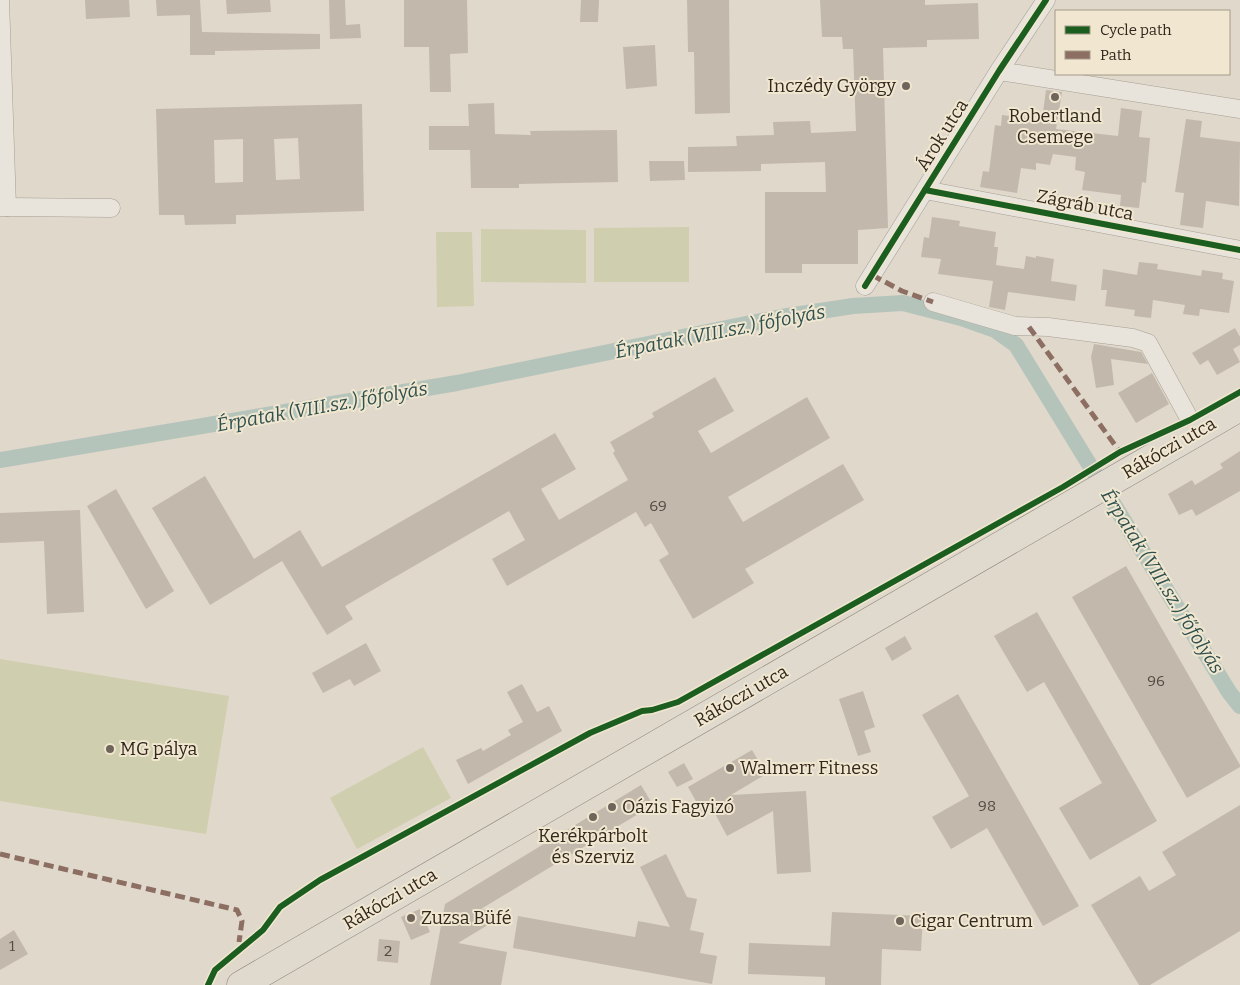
<svg xmlns="http://www.w3.org/2000/svg" width="1240" height="985" font-family="Bitter,serif">
  <style>
    .green { fill: #cfceae }
    .lines { fill: none; stroke-linecap: round; stroke-linejoin: round }
    .canal { stroke: #b5c4bb; stroke-width: 16 }
    .building { fill: #c3b8ac; fill-rule: evenodd }
    .minor-casing { stroke: #a59e94; stroke-width: 19 }
    .primary-casing { stroke: #8b837a; stroke-width: 29 }
    .minor { stroke: #e8e4db; stroke-width: 18 }
    .primary { stroke: #dfdacd; stroke-width: 28 }
    .quiet { stroke: #8d6e63; stroke-width: 5; stroke-dasharray: 10 5; stroke-linecap: butt }
    .cycleway-casing { stroke: #f1e7d0; stroke-width: 9 }
    .cycleway { stroke: #1b5e20; stroke-width: 6 }
    .poi-dot { fill: #6f655a; stroke: #f1e7d0; stroke-width: 2 }
    .labels { text-anchor: middle; stroke-width: 4; stroke-linejoin: round; paint-order: stroke }
    .number-label { font-size: 15px; fill: #564b41 }
    .poi-label { font-size: 18px; fill: #32271d; stroke: #f1e7d0; text-anchor: start }
    .street-label { font-size: 18px; fill: #32271d; stroke: #f1e7d0 }
    .water-label { font-size: 19px; font-style: italic; fill: #2e504e; stroke: #f1e7d0 }
  </style>
  <rect width="100%" height="100%" fill="#e0d8ca"/>
  <g class="green">
    <path d="M689 227V282H594V228Z"/>
    <path d="M481 229 586 230V283L481 282Z"/>
    <path d="M436 232H472L474 306 437 307Z"/>
    <path d="M0 659 229 696 206 834 0 801Z"/>
    <path d="M423 747 451 798 357 849 330 798Z"/>
  </g>
  <g class="lines">
    <path class="canal" d="M0 460 457 383 781 317 853 306 903 303 961 318 995 330 1016 345 1229 692 1240 706"/>
  </g>
  <g class="building">
    <path d="M85 0H129L130 17 86 19Z"/>
    <path d="M156 0H200L202 32 320 34V49L215 51V55H190V15L157 16Z"/>
    <path d="M226 0H270L271 12 227 14Z"/>
    <path d="M329 0H345L346 25 360 24 361 38 330 39Z"/>
    <path d="M404 0H467L468 53 450 54 451 92H430L429 47H404Z"/>
    <path d="M581 0H599L598 22H580Z"/>
    <path d="M687 0H729L730 113 695 114 694 52H688Z"/>
    <path d="M820 0H925V5L978 3 979 39 927 40V47L883 48 888 228 858 230V264H802V273H765V192H826L825 162 761 164V171L688 172V147L737 146 736 136 774 135 773 122 810 121 811 133 856 131 853 49H843L842 37H822Z"/>
    <path d="M655 45 657 86 626 89 623 47Z"/>
    <path d="M1046 90 1062 92 1056 129 1118 136 1121 108 1142 111 1139 137 1150 138 1146 183 1142 182 1139 208 1120 206 1121 195 1082 190 1085 172 1075 170 1076 157 1053 154 1050 165 1036 163V170L1021 168 1017 193 980 187 983 171 989 172 995 125 1001 126 1002 115 1042 120Z"/>
    <path d="M494 103 495 134 531 135 530 131 617 130 618 182 519 184V188H471L470 150H429V126H469L468 104Z"/>
    <path d="M362 104 364 211 236 215V224L185 225 184 215H159L156 109ZM298 138 300 179 276 180 274 139ZM243 139V182L215 183 214 140Z"/>
    <path d="M1186 119 1202 121 1200 137 1240 142 1239 206 1206 201 1203 228 1180 225 1184 193 1175 192Z"/>
    <path d="M649 161H684L685 180 650 181Z"/>
    <path d="M932 217 960 221 959 226 996 232 994 247H998L996 265 1024 269 1026 256 1036 258V256L1054 259 1051 281 1077 285 1075 301 1008 292 1005 310 989 307 993 281 938 274 941 259 921 257 924 237 929 238Z"/>
    <path d="M1139 262 1158 264 1157 269 1201 276 1202 270 1223 273 1222 279 1234 281 1229 313 1200 309 1199 316 1183 314 1185 305 1153 300 1151 318 1134 316 1135 310 1105 306 1107 290H1101L1103 269 1137 275Z"/>
    <path d="M1235 328 1240 337V345L1233 349 1240 362 1217 375 1208 360 1200 365 1192 353Z"/>
    <path d="M1094 344 1141 352 1148 364 1111 359 1114 385 1096 388 1091 357Z"/>
    <path d="M1152 373 1169 404 1136 423 1118 393Z"/>
    <path d="M715 377 734 411 698 431 711 453 807 397 830 438 728 497 743 522 843 464 864 500 745 569 754 583 693 619 659 560 669 554 651 523 645 527 636 512 507 586 492 559 525 540 509 511 345 606 353 619 327 635 282 561 210 605 152 508 205 476 254 559 300 530 322 567 555 433 576 469 541 489 559 520 628 480 613 453 615 451 610 442 654 417 652 413Z"/>
    <path d="M1240 451V491L1196 516 1192 509 1179 515 1168 494 1192 480 1195 485 1223 468 1220 464Z"/>
    <path d="M116 489 174 591 146 609 87 506Z"/>
    <path d="M80 510 84 612 47 614 44 541 0 543V513Z"/>
    <path d="M1126 566 1240 765V767L1187 798 1072 597Z"/>
    <path d="M1037 612 1157 821 1090 860 1059 808 1102 783 1044 682 1027 692 994 636Z"/>
    <path d="M905 636 912 649 892 661 885 648Z"/>
    <path d="M366 643 381 671 354 686 350 679 323 693 312 673Z"/>
    <path d="M522 684 537 712 549 706 562 731 468 784 456 760 481 748 483 751 511 735 508 730 523 722 507 692Z"/>
    <path d="M863 691 875 727 864 731 871 752 858 756 839 699Z"/>
    <path d="M958 694 1079 906 1043 926 987 828 951 849 932 817 969 796 922 715Z"/>
    <path d="M752 750 766 774 731 795 806 791 811 872 777 874 773 811 727 836 711 806 702 812 688 787Z"/>
    <path d="M684 763 693 779 677 787 668 772Z"/>
    <path d="M641 785 653 805 481 909 491 911 496 920 458 943 507 952 501 985H430L445 904Z"/>
    <path d="M1240 805V931L1150 985H1139L1091 905 1140 876 1149 891 1176 875 1162 852Z"/>
    <path d="M666 854 687 897 697 899 690 930 704 933 700 953 717 956 712 984 513 948 518 916 635 937 638 921 670 927 640 867Z"/>
    <path d="M420 909 430 932 411 940 401 917Z"/>
    <path d="M832 912 923 916 921 951 882 949 881 985H825V977L748 974 749 943 830 946Z"/>
    <path d="M14 930 28 954 0 970V939Z"/>
    <path d="M379 939 400 941 398 963 377 961Z"/>
  </g>
  <g class="lines">
    <defs>
      <g id="minor">
        <path d="M999 71 1240 109"/>
        <path d="M925 190 1240 250"/>
        <path d="M0 207H7L0 0"/>
        <path d="M7 207 111 208"/>
        <path d="M865 286 999 71 1046 0"/>
        <path d="M933 302 1015 326 1048 327 1133 338 1148 343 1196 431"/>
      </g>
      <path id="primary" d="M241 985 1240 407"/>
    </defs>
    <use href="#minor" class="minor-casing"/>
    <use href="#primary" class="primary-casing"/>
    <use href="#minor" class="minor"/>
    <use href="#primary" class="primary"/>
    <g class="quiet">
      <path d="M872 275 902 291 933 302"/>
      <path d="M1029 327 1120 452"/>
      <path d="M0 854 237 910 242 921 239 942"/>
    </g>
    <defs>
      <g id="cycleway">
        <path d="M925 190 1240 250"/>
        <path d="M865 286 999 71 1046 0"/>
        <path d="M208 985 215 970 263 930 280 907 320 880 590 733 642 711 652 710 678 702 1063 487 1120 452 1190 420 1240 392"/>
      </g>
    </defs>
    <use href="#cycleway" class="cycleway-casing"/>
    <use href="#cycleway" class="cycleway"/>
  </g>
  <g class="poi-dot">
    <circle cx="906" cy="86" r="5"/>
    <circle cx="1055" cy="97" r="5"/>
    <circle cx="110" cy="749" r="5"/>
    <circle cx="730" cy="768" r="5"/>
    <circle cx="612" cy="807" r="5"/>
    <circle cx="593" cy="817" r="5"/>
    <circle cx="411" cy="918" r="5"/>
    <circle cx="900" cy="921" r="5"/>
  </g>
  <g class="labels">
    <g class="number-label">
      <text x="658" y="511">69</text>
      <text x="1156" y="686">96</text>
      <text x="987" y="811">98</text>
      <text x="12" y="951">1</text>
      <text x="388" y="956">2</text>
    </g>
    <g class="poi-label">
      <text x="896" y="92" text-anchor="end">Inczédy György</text>
      <text x="1055" y="122" text-anchor="middle">Robertland<tspan x="1055" dy="21">Csemege</tspan></text>
      <text x="120" y="755">MG pálya</text>
      <text x="740" y="774">Walmerr Fitness</text>
      <text x="622" y="813">Oázis Fagyizó</text>
      <text x="593" y="842" text-anchor="middle">Kerékpárbolt<tspan x="593" dy="21">és Szerviz</tspan></text>
      <text x="421" y="924">Zuzsa Büfé</text>
      <text x="910" y="927">Cigar Centrum</text>
    </g>
    <g class="street-label">
      <text transform="translate(942 135) rotate(-58)" y="6">Árok utca</text>
      <text transform="translate(1085 205) rotate(11)" y="6">Zágráb utca</text>
      <text transform="translate(1169 448) rotate(-30)" y="6">Rákóczi utca</text>
      <text transform="translate(741 696) rotate(-30)" y="6">Rákóczi utca</text>
      <text transform="translate(390 899) rotate(-30)" y="6">Rákóczi utca</text>
    </g>
    <g class="water-label">
      <text transform="translate(720 331) rotate(-11)" y="7">Érpatak (VIII.sz.) főfolyás</text>
      <text transform="translate(322 406) rotate(-10)" y="7">Érpatak (VIII.sz.) főfolyás</text>
      <text transform="translate(1163 581) rotate(58)" y="7">Érpatak (VIII.sz.) főfolyás</text>
    </g>
  </g>
  <rect x="1055" y="10" width="175" height="65" fill="#f1e7d0" stroke="#a59a88"/>
  <rect x="1065" y="26" width="25" height="8" fill="#1b5e20" stroke="#a59a88"/>
  <text x="1100" y="35" font-size="15" fill="#32271d">Cycle path</text>
  <rect x="1065" y="51" width="25" height="8" fill="#8d6e63" stroke="#a59a88"/>
  <text x="1100" y="60" font-size="15" fill="#32271d">Path</text>
</svg>
